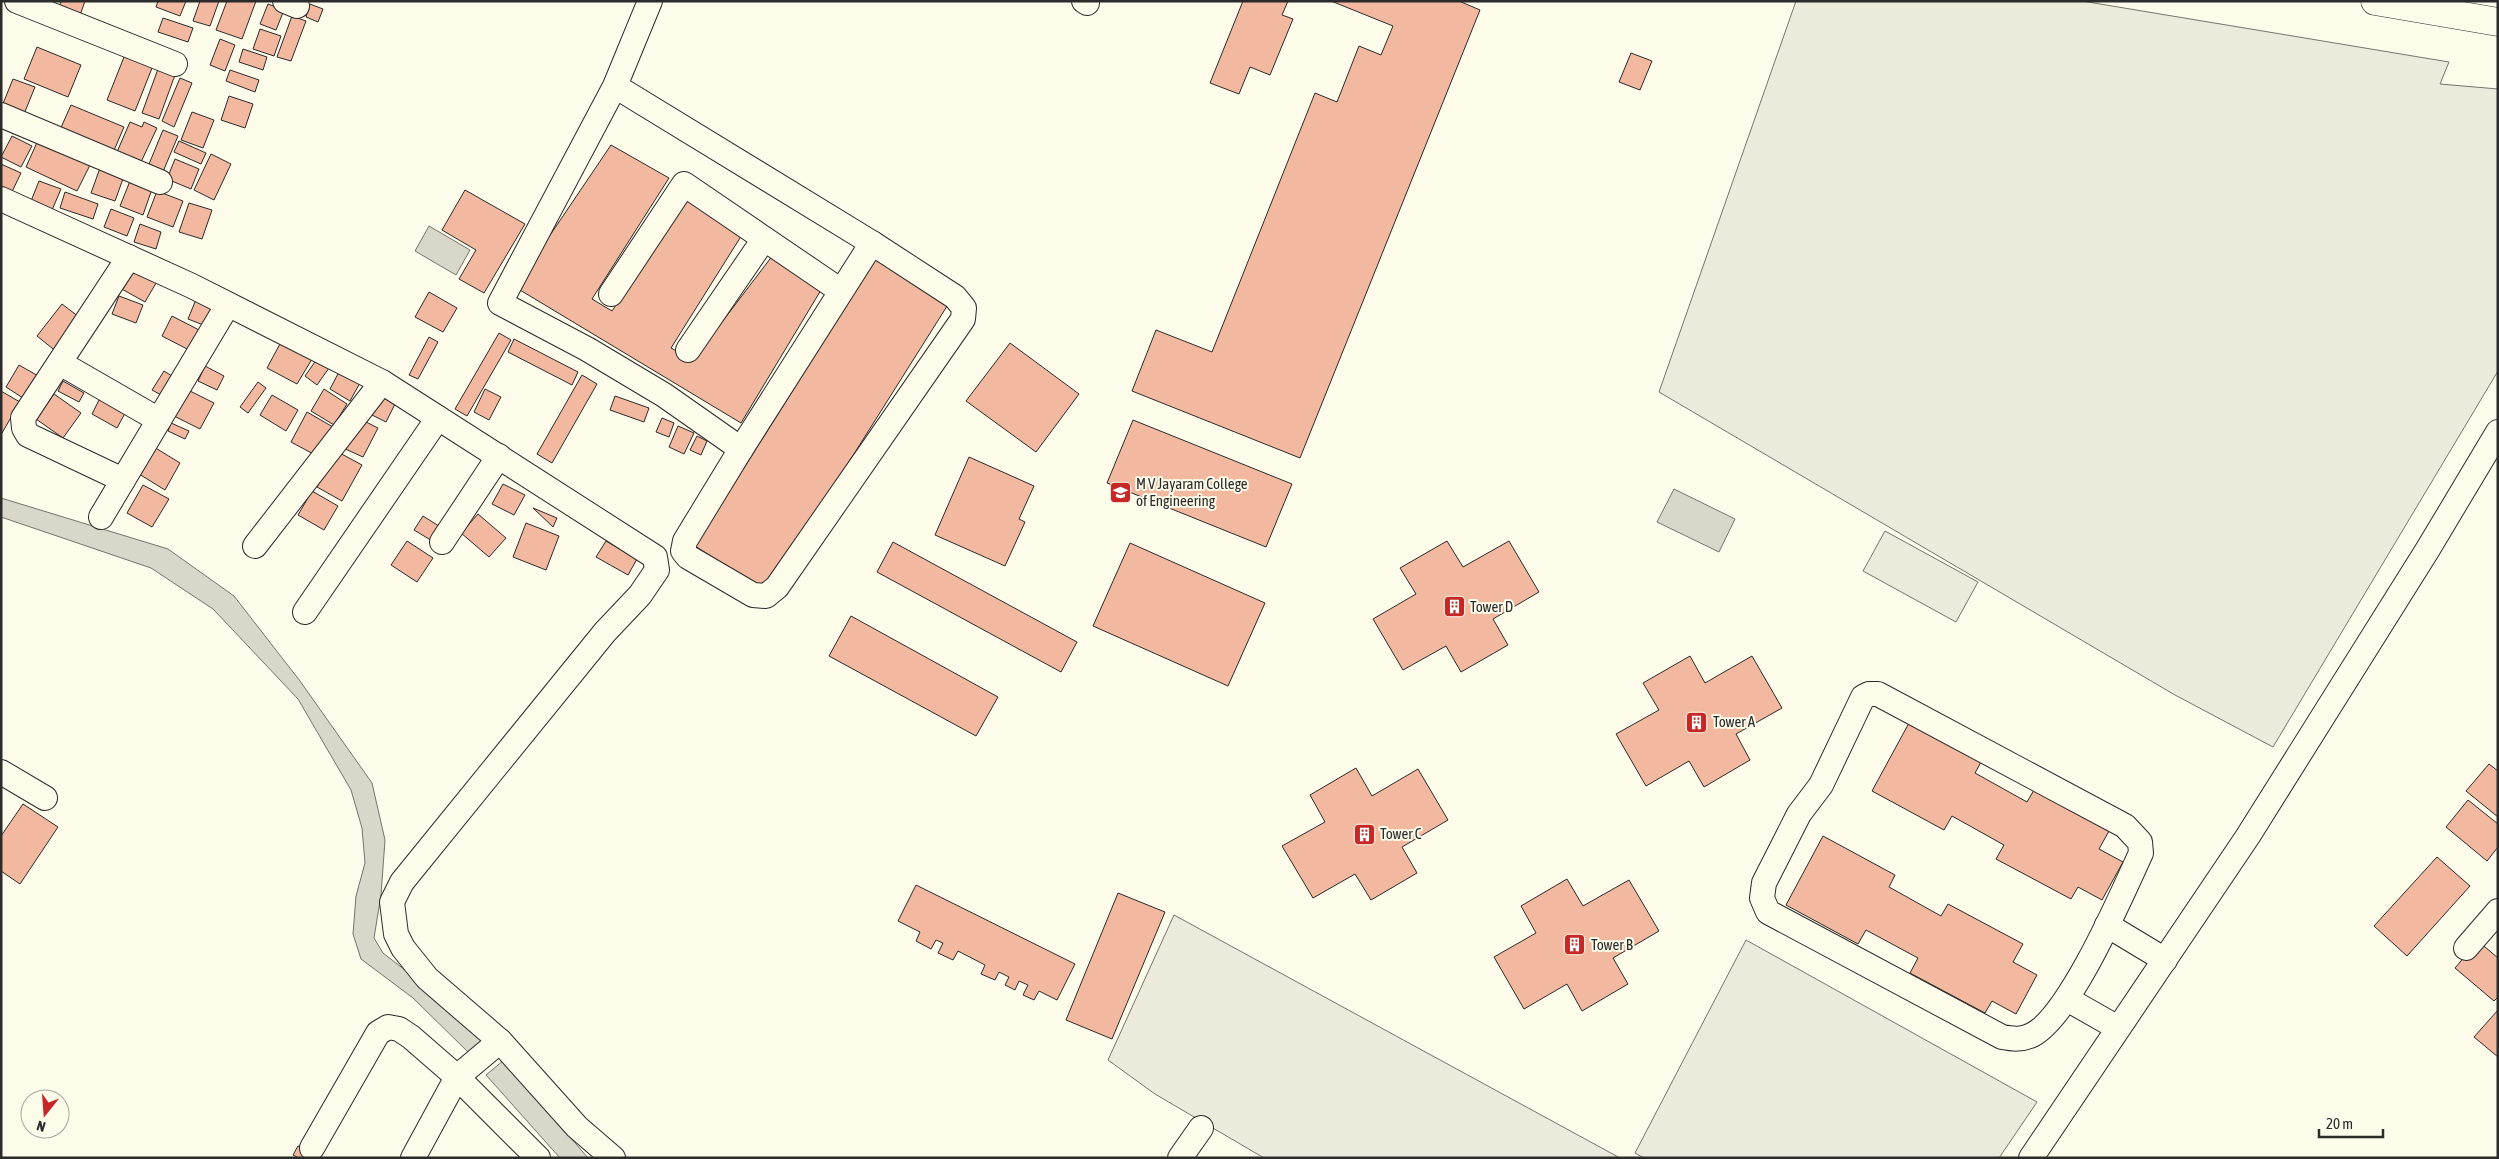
<svg xmlns="http://www.w3.org/2000/svg" width="2499" height="1159" font-family="'Asap Condensed',sans-serif">
  <style>
    .green { fill: #ecebdb; stroke: #74746e }
    .water { fill: #d8d7c9; stroke: #74746e }
    .building { fill: #f2b8a0; stroke: #2b2b2b }
    .lines { fill: none; stroke-linecap: round; stroke-linejoin: round }
    .minor-casing { stroke: #2b2b2b; stroke-width: 26 }
    .major-casing { stroke: #2b2b2b; stroke-width: 29 }
    .minor { stroke: #fdfbea; stroke-width: 24 }
    .major { stroke: #fdfbea; stroke-width: 28 }
    .labels { text-anchor: middle; stroke-width: 4; stroke-linejoin: round; paint-order: stroke }
    .poi-label { font-size: 15px; fill: #2b2b2b; stroke: #fdfbea; text-anchor: start }
  </style>
  <rect width="100%" height="100%" fill="#fdfbea"/>
  <g class="green">
    <path d="M1796 1H2082L2449 62 2440 84 2498 89V371L2273 747 2175 695 1659 392Z"/>
    <path d="M1885 531 1978 582 1956 622 1863 571Z"/>
    <path d="M1174 915 1620 1158H1264L1155 1094 1108 1060Z"/>
    <path d="M1746 940 2037 1102 1999 1158H1644L1635 1153Z"/>
  </g>
  <g class="water">
    <path d="M429 226 470 250 456 275 415 251Z"/>
    <path d="M1674 489 1735 519 1719 552 1657 522Z"/>
    <path d="M1 498 168 549 234 596 300 681 372 783 385 840 381 895 374 938 383 953 427 987 484 1042 468 1052 413 998 361 959 353 934 356 896 365 863 362 828 351 790 298 699 213 609 151 568 1 517Z"/>
    <path d="M504 1060 588 1158H560L486 1075Z"/>
  </g>
  <g class="building">
    <path d="M61 1H85L78 21 57 14Z"/>
    <path d="M158 1H186L180 16 156 7Z"/>
    <path d="M200 1H219L210 26 193 21Z"/>
    <path d="M227 1H256L242 39 216 30Z"/>
    <path d="M1243 1H1288L1282 15 1293 19 1270 75 1250 67 1239 94 1210 83Z"/>
    <path d="M1331 1H1459L1480 10 1300 458 1132 391 1156 330 1212 352 1315 93 1337 102 1359 46 1381 55 1393 26Z"/>
    <path d="M268 4 284 10 276 30 260 24Z"/>
    <path d="M310 4 323 9 318 22 306 17Z"/>
    <path d="M292 16 306 21 291 61 277 57Z"/>
    <path d="M163 18 193 28 188 42 158 32Z"/>
    <path d="M260 29 281 36 274 56 253 49Z"/>
    <path d="M220 39 235 45 225 71 210 65Z"/>
    <path d="M37 47 81 65 68 97 24 79Z"/>
    <path d="M243 49 267 57 263 70 239 62Z"/>
    <path d="M126 52 154 63 135 111 107 100Z"/>
    <path d="M1631 53 1652 61 1640 90 1619 82Z"/>
    <path d="M158 69 175 75 159 119 142 113Z"/>
    <path d="M230 70 259 80 255 92 226 81Z"/>
    <path d="M180 78 192 83 174 127 162 121Z"/>
    <path d="M13 79 35 87 24 114 2 106Z"/>
    <path d="M229 96 253 104 245 128 221 120Z"/>
    <path d="M71 105 124 127 112 155 59 132Z"/>
    <path d="M192 112 214 120 203 148 181 140Z"/>
    <path d="M130 122 142 127 144 122 157 128 141 162 117 152Z"/>
    <path d="M163 130 178 136 162 174 147 169Z"/>
    <path d="M12 136 32 146 21 167 1 157Z"/>
    <path d="M39 138 91 163 77 191 26 167Z"/>
    <path d="M179 141 206 153 201 164 174 152Z"/>
    <path d="M611 145 669 178 592 299 612 311 690 196 745 230 671 348 693 360 773 255 821 290 741 423 515 287Z"/>
    <path d="M211 154 231 164 214 200 194 190Z"/>
    <path d="M175 159 199 169 191 189 167 179Z"/>
    <path d="M1 164 21 173 9 198 1 194Z"/>
    <path d="M100 168 124 176 115 201 91 193Z"/>
    <path d="M39 181 61 189 52 210 31 201Z"/>
    <path d="M130 181 152 189 143 215 120 206Z"/>
    <path d="M465 190 525 224 484 293 459 279 476 250 442 230Z"/>
    <path d="M157 191 183 201 173 227 147 217Z"/>
    <path d="M65 192 98 204 93 219 60 208Z"/>
    <path d="M189 203 212 210 202 239 179 232Z"/>
    <path d="M111 209 134 218 127 236 104 227Z"/>
    <path d="M140 224 161 232 156 249 134 242Z"/>
    <path d="M876 258 949 303 767 592 695 546Z"/>
    <path d="M133 264 159 278 145 302 120 288Z"/>
    <path d="M429 292 457 308 443 332 415 317Z"/>
    <path d="M119 296 143 305 136 323 112 314Z"/>
    <path d="M197 297 214 304 206 326 188 319Z"/>
    <path d="M62 304 83 320 58 353 37 336Z"/>
    <path d="M172 316 199 330 189 350 162 336Z"/>
    <path d="M499 333 511 340 467 416 455 409Z"/>
    <path d="M429 337 438 342 418 379 409 375Z"/>
    <path d="M514 339 578 372 572 385 508 352Z"/>
    <path d="M281 342 312 359 297 384 267 368Z"/>
    <path d="M1010 343 1079 394 1036 452 966 401Z"/>
    <path d="M317 359 329 368 317 385 305 376Z"/>
    <path d="M19 365 40 377 26 400 6 387Z"/>
    <path d="M205 366 224 376 217 390 198 381Z"/>
    <path d="M340 370 361 381 350 401 330 389Z"/>
    <path d="M164 371 175 378 163 396 152 390Z"/>
    <path d="M582 375 597 384 552 463 537 454Z"/>
    <path d="M63 381 84 393 79 402 58 391Z"/>
    <path d="M258 382 266 388 248 413 240 407Z"/>
    <path d="M324 389 347 404 334 425 311 411Z"/>
    <path d="M485 389 501 397 489 420 474 412Z"/>
    <path d="M188 390 214 403 200 429 174 416Z"/>
    <path d="M378 390 397 400 386 422 366 412Z"/>
    <path d="M1 391 20 402 2 433H1Z"/>
    <path d="M103 392 129 406 117 428 92 414Z"/>
    <path d="M54 394 81 413 63 438 36 419Z"/>
    <path d="M272 395 298 410 286 431 260 415Z"/>
    <path d="M615 396 649 408 644 422 610 410Z"/>
    <path d="M307 412 333 427 317 456 291 442Z"/>
    <path d="M356 417 378 428 363 457 341 447Z"/>
    <path d="M662 418 674 423 669 437 656 432Z"/>
    <path d="M1133 420 1292 484 1266 547 1107 483Z"/>
    <path d="M171 423 189 431 185 439 168 431Z"/>
    <path d="M678 426 694 433 684 454 669 447Z"/>
    <path d="M697 436 707 441 701 455 690 450Z"/>
    <path d="M154 447 180 463 165 490 139 474Z"/>
    <path d="M336 451 362 465 342 501 317 487Z"/>
    <path d="M969 457 1034 486 1019 519 1025 522 1005 566 935 535Z"/>
    <path d="M503 484 525 495 514 515 492 504Z"/>
    <path d="M143 485 169 499 152 527 127 513Z"/>
    <path d="M312 491 338 506 324 530 298 515Z"/>
    <path d="M533 508 557 518 553 527Z"/>
    <path d="M478 514 506 538 489 557 461 533Z"/>
    <path d="M423 516 442 528 434 542 414 530Z"/>
    <path d="M526 523 559 536 546 570 513 557Z"/>
    <path d="M407 541 433 558 417 582 391 565Z"/>
    <path d="M606 541 637 559 628 575 596 557Z"/>
    <path d="M1447 541 1463 567 1509 541 1539 592 1493 619 1508 645 1461 672 1446 646 1403 670 1373 619 1416 594 1400 568Z"/>
    <path d="M893 542 1077 642 1061 672 877 572Z"/>
    <path d="M1130 543 1265 603 1228 686 1093 626Z"/>
    <path d="M851 616 998 697 976 736 829 656Z"/>
    <path d="M1690 656 1705 683 1752 656 1782 708 1736 734 1750 760 1704 787 1689 761 1646 786 1616 734 1659 710 1643 683Z"/>
    <path d="M1909 723 1981 762 1975 773 2027 802 2034 790 2109 831 2099 849 2123 862 2102 900 2078 887 2071 899 1996 859 2004 845 1952 816 1944 830 1872 791Z"/>
    <path d="M2489 764 2498 771V817L2466 791Z"/>
    <path d="M1356 768 1372 796 1418 769 1448 820 1402 847 1417 873 1371 900 1355 874 1313 898 1282 846 1325 822 1310 795Z"/>
    <path d="M2468 800 2498 824V847L2487 861 2446 827Z"/>
    <path d="M23 804 58 827 20 884 1 871V836Z"/>
    <path d="M1823 836 1895 875 1889 887 1941 916 1948 904 2023 944 2013 962 2037 975 2016 1014 1992 1001 1985 1013 1910 973 1918 958 1866 930 1858 944 1786 905Z"/>
    <path d="M2437 857 2470 886 2407 956 2374 926Z"/>
    <path d="M1567 879 1583 906 1629 880 1659 931 1613 958 1628 984 1582 1011 1567 984 1524 1009 1494 957 1536 933 1521 906Z"/>
    <path d="M916 885 1075 964 1057 1000 1039 991 1034 1000 1023 995 1028 985 1019 981 1015 990 1005 985 1009 977 999 972 995 980 981 974 985 965 958 951 953 960 938 953 943 943 936 940 931 949 916 941 920 932 898 921Z"/>
    <path d="M1118 893 1165 912 1112 1039 1066 1020Z"/>
    <path d="M2478 941 2498 958V997L2494 1001 2455 968Z"/>
    <path d="M2498 1010V1057L2474 1037Z"/>
    <path d="M298 1146 314 1154 312 1158H299L293 1155Z"/>
  </g>
  <g class="lines">
    <defs>
      <g id="minor">
        <path d="M17 1 175 64"/>
        <path d="M285 1 297 6"/>
        <path d="M1084 1 1087 3"/>
        <path d="M615 86 872 243 955 297 964 308 963 319 777 587 766 596 753 595 688 557 683 551 685 541 741 449 664 395 587 349 500 303 615 86 650 1"/>
        <path d="M1 115 160 182"/>
        <path d="M1 199 192 286 382 382 655 557 657 570 640 595 605 632 402 882 392 902 396 934 403 948 427 978 500 1041 577 1127 613 1158"/>
        <path d="M611 294 684 184 841 291"/>
        <path d="M688 350 764 239"/>
        <path d="M60 363 159 420"/>
        <path d="M741 449 872 243"/>
        <path d="M123 480 28 435 24 428 23 418 129 257"/>
        <path d="M101 517 227 306"/>
        <path d="M442 542 499 456"/>
        <path d="M255 546 382 382"/>
        <path d="M305 612 438 418"/>
        <path d="M1869 694H1878L2125 826 2140 842 2141 853C2122 894 2070 1016 2032 1035 2022 1040 2013 1039 2002 1037L1768 912 1762 898 1764 883 1799 814 1821 785 1863 697Z"/>
        <path d="M1 772 45 798"/>
        <path d="M2107 925 2165 960"/>
        <path d="M2466 948 2498 911"/>
        <path d="M2067 999 2118 1028"/>
        <path d="M312 1148 378 1033 388 1027 399 1029 411 1037 457 1077 538 1158"/>
        <path d="M413 1158 457 1077 500 1041"/>
        <path d="M1180 1158 1201 1128"/>
        <path d="M2031 1158 2248 836 2428 549 2498 432"/>
      </g>
      <path id="major" d="M2375 1 2498 22"/>
    </defs>
    <use href="#minor" class="minor-casing"/>
    <use href="#major" class="major-casing"/>
    <use href="#minor" class="minor"/>
    <use href="#major" class="major"/>
  </g>
  <defs>
    <symbol id="university-square" viewBox="-11 -11 22 22"><rect x="-9" y="-9" width="18" height="18" rx="4" fill="#c62828" stroke="#fdfbea"/><path d="M0-5L7-2L0 1L-7-2ZM-4 1L0 2.5L4 1V4Q0 6-4 4Z" fill="#fff"/></symbol>
    <symbol id="building-square" viewBox="-11 -11 22 22"><rect x="-9" y="-9" width="18" height="18" rx="4" fill="#c62828" stroke="#fdfbea"/><path d="M-4-6H4V6H1V3H-1V6H-4ZM-2.5-4.3h1.7v1.8h-1.7ZM.8-4.3h1.7v1.8H.8ZM-2.5-1h1.7V.8h-1.7ZM.8-1h1.7V.8H.8Z" fill="#fff"/></symbol>
  </defs>
  <g fill-rule="evenodd">
    <use href="#university-square" x="1108" y="480" width="25" height="25"/>
    <use href="#building-square" x="1442" y="594" width="25" height="25"/>
    <use href="#building-square" x="1684" y="710" width="25" height="25"/>
    <use href="#building-square" x="1352" y="822" width="25" height="25"/>
    <use href="#building-square" x="1562" y="932" width="25" height="25"/>
  </g>
  <g class="labels">
    <g class="poi-label">
      <text x="1136" y="489">M V Jayaram College<tspan x="1136" dy="17">of Engineering</tspan></text>
      <text x="1470" y="612">Tower D</text>
      <text x="1713" y="727">Tower A</text>
      <text x="1380" y="839">Tower C</text>
      <text x="1591" y="950">Tower B</text>
    </g>
  </g>
  <rect width="2499" height="1159" fill="none" stroke="#2b2b2b" stroke-width="5"/>
  <g transform="translate(45 1114) rotate(197)"><circle r="24" fill="#fdfbea" stroke="#a9a89e"/>
  <path d="M0-4L9 19L0 12L-9 19Z" fill="#c62828"/>
  <text y="-8" font-size="14" font-weight="bold" text-anchor="middle" fill="#2b2b2b">N</text>
  </g>
  <path d="M2319 1129v8h64v-8" fill="none" stroke="#2b2b2b" stroke-width="2.5"/>
  <text x="2326" y="1129" font-size="15" fill="#2b2b2b" stroke="#fdfbea" stroke-width="4" paint-order="stroke">20 m</text>
</svg>
